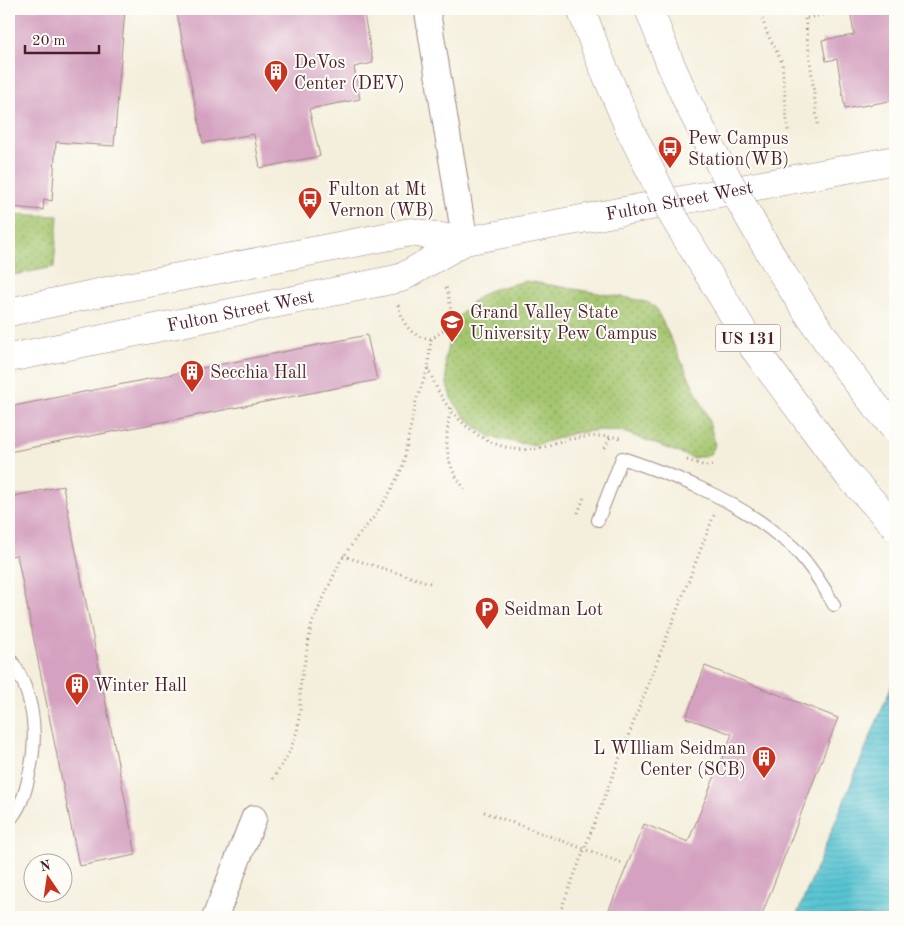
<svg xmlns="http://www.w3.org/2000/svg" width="904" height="926" font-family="'Old Standard TT',serif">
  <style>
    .grass { fill: url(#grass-dots); stroke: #78724d }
    .water { fill: url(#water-rules); stroke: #52727e }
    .building { fill: #d4a1c0 }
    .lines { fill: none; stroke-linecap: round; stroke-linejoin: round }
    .lane-casing { stroke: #9f8784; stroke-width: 14 }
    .street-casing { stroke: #9f8784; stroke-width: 27 }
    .primary-casing { stroke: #9f8784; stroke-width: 29 }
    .highway-casing { stroke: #9f8784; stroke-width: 29 }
    .path { stroke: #9f8784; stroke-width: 3; stroke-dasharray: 1 4; stroke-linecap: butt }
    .lane { stroke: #fff; stroke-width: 12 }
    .street { stroke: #fff; stroke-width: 25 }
    .primary { stroke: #fff; stroke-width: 28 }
    .highway { stroke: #fff; stroke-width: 28 }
    .highway-bridge-casing { stroke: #9f8784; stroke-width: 29; stroke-linecap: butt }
    .highway-bridge { stroke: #fff; stroke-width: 28 }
    .labels { text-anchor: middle; stroke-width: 4; stroke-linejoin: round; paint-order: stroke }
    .shield { fill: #fdfcf7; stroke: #806168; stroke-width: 1 }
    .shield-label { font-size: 16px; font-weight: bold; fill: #4a1f2b }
    .poi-label { font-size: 18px; fill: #4a1f2b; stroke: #fdfcf7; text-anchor: start }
    .street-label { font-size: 18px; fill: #4a1f2b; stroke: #fdfcf7 }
  </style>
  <defs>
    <pattern id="grass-dots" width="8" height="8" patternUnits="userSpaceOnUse" patternTransform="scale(1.25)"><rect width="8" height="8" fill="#a5c66f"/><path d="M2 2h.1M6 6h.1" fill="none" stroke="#88a05b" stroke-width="1.8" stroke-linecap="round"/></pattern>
    <pattern id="water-rules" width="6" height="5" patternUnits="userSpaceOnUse" patternTransform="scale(1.25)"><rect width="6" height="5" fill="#59c4d2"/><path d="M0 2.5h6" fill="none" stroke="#4fa8b4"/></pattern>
  </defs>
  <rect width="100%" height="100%" fill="#fdfcf7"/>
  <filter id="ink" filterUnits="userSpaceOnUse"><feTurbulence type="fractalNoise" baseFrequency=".02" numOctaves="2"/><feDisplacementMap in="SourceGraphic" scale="10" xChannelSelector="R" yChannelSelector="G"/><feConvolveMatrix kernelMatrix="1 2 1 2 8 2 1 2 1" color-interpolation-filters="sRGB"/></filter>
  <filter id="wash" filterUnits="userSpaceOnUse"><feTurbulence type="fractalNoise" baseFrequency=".0096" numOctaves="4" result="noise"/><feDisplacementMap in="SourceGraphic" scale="20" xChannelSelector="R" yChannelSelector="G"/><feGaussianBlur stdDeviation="1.12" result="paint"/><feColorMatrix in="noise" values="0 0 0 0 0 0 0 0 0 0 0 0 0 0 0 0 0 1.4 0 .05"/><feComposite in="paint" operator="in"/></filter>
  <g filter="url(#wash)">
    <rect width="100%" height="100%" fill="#f4efdc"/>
    <g class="grass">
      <path d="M9 214 58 216 54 267 9 276Z"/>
      <path d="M526 281 634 299 649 303 656 308 707 415 715 443 713 450 709 455 693 458 621 431 601 430 574 433 536 445 518 443 491 437 476 427 464 416 451 398 447 384 445 359 450 337 458 317 473 301 490 290Z"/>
    </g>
    <path class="water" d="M895 677V917H796Z"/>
    <g id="blocks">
      <g class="building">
        <path d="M9 9H125L114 146 56 142 52 201 44 199 43 210 11 207 12 192H9Z"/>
        <path d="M176 9H363L373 63 354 67 360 99 309 109 320 156 260 168 254 134 203 143Z"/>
        <path d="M850 9H895V100L845 109 837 59 826 61 822 40 854 35Z"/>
        <path d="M367 335 377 380 9 452V407Z"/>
        <path d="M63 486 136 855 79 866 17 555 9 556V497Z"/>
        <path d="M705 666 838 718 761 917H606L644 824 688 842 732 734 686 718Z"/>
      </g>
    </g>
  </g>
  <g filter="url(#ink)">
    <use href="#blocks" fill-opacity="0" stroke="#9f8784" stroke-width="1"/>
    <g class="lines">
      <defs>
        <g id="lane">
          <path d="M598 520 622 458C675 476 725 495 770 529 778 536 787 541 794 548 810 565 823 585 834 605"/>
          <path d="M9 657C34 692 39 734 29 775 26 791 20 809 9 821"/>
        </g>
        <g id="street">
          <path d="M427 9 465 241"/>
          <path d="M215 917 254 818"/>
        </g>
        <g id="primary">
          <path d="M9 312 117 289 411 232 465 241"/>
          <path id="s1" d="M9 358 401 278 465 241 895 160"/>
        </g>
        <g id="highway">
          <path d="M581 9 598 55 630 130"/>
          <path d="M649 9 670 63 688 103"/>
        </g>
      </defs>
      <use href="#lane" class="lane-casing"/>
      <use href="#street" class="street-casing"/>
      <use href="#primary" class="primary-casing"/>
      <use href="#highway" class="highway-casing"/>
      <g class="path">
        <path d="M762 9V18L767 33 782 62 788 131"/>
        <path d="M804 9 818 127"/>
        <path d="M807 18 850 9"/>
        <path d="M398 305C404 325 409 336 431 339"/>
        <path d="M428 368C432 377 436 388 441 396 462 431 502 458 543 447 548 446 553 443 558 442 579 436 601 435 622 438"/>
        <path d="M451 408C446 429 444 453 454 473 457 479 462 484 465 490"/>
        <path d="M605 448 610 437"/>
        <path d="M687 460 705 466 713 465"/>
        <path d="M578 513 585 495"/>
        <path d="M343 556 430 583"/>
        <path d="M273 779 288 755 297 732 300 710V687L312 623 340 562 357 537 374 517 389 494 402 468 416 401 428 368 431 339C456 325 452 310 446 286"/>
        <path d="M484 812 622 863"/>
        <path d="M558 917 714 515"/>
      </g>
      <use href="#lane" class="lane"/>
      <use href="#street" class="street"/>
      <use href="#primary" class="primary"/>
      <use href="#highway" class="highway"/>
      <defs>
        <g id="highway-bridge">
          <path d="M688 103C746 218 811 331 895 429"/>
          <path d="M630 130 673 216 753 347 848 475 895 526"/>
        </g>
      </defs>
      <use href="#highway-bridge" class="highway-bridge-casing"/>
      <use href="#highway-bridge" class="highway-bridge"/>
    </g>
  </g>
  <defs>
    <symbol id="building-pin" viewBox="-11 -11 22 30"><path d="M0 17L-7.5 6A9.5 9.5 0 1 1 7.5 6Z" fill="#c8321e" stroke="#fdfcf7"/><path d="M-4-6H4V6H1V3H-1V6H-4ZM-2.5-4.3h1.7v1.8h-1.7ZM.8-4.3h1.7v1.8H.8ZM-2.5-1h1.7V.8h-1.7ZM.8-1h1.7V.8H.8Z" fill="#fff"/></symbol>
    <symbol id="bus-pin" viewBox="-11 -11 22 30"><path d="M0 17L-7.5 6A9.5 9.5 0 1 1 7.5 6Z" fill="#c8321e" stroke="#fdfcf7"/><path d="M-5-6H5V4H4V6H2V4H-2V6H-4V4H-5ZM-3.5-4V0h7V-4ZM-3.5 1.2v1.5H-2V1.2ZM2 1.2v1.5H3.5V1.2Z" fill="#fff"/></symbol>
    <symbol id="university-pin" viewBox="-11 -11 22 30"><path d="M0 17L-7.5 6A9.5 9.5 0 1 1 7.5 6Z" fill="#c8321e" stroke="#fdfcf7"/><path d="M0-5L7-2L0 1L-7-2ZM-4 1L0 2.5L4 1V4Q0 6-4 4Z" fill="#fff"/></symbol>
    <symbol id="parking-pin" viewBox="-11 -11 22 30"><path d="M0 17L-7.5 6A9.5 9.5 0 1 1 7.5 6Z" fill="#c8321e" stroke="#fdfcf7"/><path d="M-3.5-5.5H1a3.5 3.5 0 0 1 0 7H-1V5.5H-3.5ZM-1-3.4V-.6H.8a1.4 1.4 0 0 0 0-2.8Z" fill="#fff"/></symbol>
  </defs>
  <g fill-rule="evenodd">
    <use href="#building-pin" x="262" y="58" width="28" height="38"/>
    <use href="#bus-pin" x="656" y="134" width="28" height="38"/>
    <use href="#bus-pin" x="296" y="185" width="28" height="38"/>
    <use href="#university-pin" x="438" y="308" width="28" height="38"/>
    <use href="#building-pin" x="178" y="358" width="28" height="38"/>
    <use href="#parking-pin" x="473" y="595" width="28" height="38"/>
    <use href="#building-pin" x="63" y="671" width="28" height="38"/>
    <use href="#building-pin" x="750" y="744" width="28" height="38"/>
  </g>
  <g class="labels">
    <rect class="shield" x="715.5" y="324.5" width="65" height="27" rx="4"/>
    <g class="shield-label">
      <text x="748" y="344">US 131</text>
    </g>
    <g class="poi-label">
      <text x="294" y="68">DeVos<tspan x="294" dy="21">Center (DEV)</tspan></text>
      <text x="688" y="144">Pew Campus<tspan x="688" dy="21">Station(WB)</tspan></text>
      <text x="328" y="195">Fulton at Mt<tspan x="328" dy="21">Vernon (WB)</tspan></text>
      <text x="470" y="318">Grand Valley State<tspan x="470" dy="21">University Pew Campus</tspan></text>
      <text x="210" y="378">Secchia Hall</text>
      <text x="504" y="615">Seidman Lot</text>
      <text x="94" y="691">Winter Hall</text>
      <text x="746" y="754" text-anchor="end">L WIlliam Seidman<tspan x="746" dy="21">Center (SCB)</tspan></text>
    </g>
    <g class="street-label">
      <text dy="6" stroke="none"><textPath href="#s1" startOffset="692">Fulton Street West</textPath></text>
      <text dy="6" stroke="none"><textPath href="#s1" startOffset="236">Fulton Street West</textPath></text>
    </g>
  </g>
  <rect width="904" height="926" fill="none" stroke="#fdfcf7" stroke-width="30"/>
  <g transform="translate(48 878) rotate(347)"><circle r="24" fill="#fdfcf7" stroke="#b5a4a5"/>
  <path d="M0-4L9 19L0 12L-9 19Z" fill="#c8321e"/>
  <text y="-8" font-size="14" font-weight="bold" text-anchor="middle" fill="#4a1f2b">N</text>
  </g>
  <path d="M25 45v8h74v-8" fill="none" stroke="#4a1f2b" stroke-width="2.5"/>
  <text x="32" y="45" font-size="15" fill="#4a1f2b" stroke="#fdfcf7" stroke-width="4" paint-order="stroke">20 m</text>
</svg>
